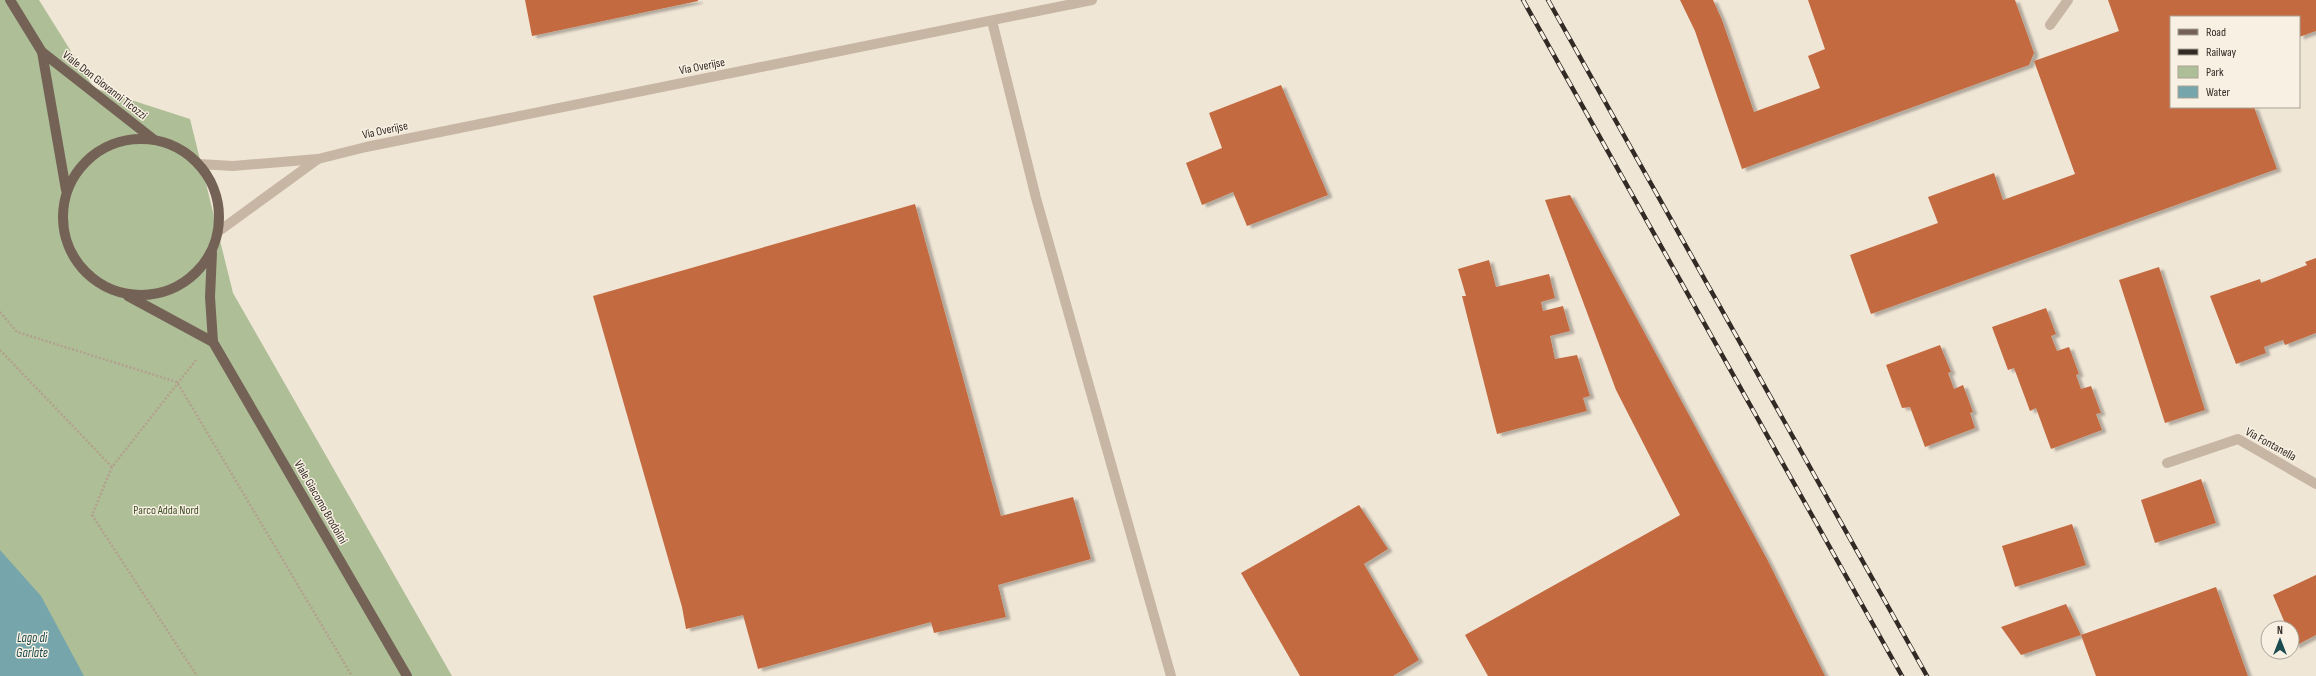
<svg xmlns="http://www.w3.org/2000/svg" width="2316" height="676" font-family="'Sofia Sans Condensed',sans-serif">
  <style>
    .green { fill: #aebe97 }
    .water { fill: #76a6ac }
    .building { fill: #c36a41; filter: url(#shadow) }
    .lines { fill: none; stroke-linecap: round; stroke-linejoin: round }
    .path { stroke: #b3a08e; stroke-width: 2.5; stroke-dasharray: 2 2; stroke-linecap: butt }
    .minor { stroke: #c7b6a3; stroke-width: 10 }
    .primary { stroke: #746256; stroke-width: 10 }
    .rail-casing { stroke: #322a25; stroke-width: 4.5 }
    .rail { stroke: #f8f0e2; stroke-width: 3; stroke-dasharray: 9; stroke-linecap: butt }
    .labels { text-anchor: middle; stroke-width: 3; stroke-linejoin: round; paint-order: stroke }
    .street-label { font-size: 12px; fill: #322a25; stroke: #f8f0e2 }
    .park-label { font-size: 12px; fill: #3f5029; stroke: #f8f0e2 }
    .water-label { font-size: 13px; font-style: italic; fill: #1c4b52; stroke: #f8f0e2 }
  </style>
  <defs>
    <filter id="shadow"><feDropShadow dx="4.5" dy="2.5" stdDeviation="1" flood-color="#0004"/></filter>
  </defs>
  <rect width="100%" height="100%" fill="#f0e6d6"/>
  <path class="green" d="M0 0H39L94 88 190 119 233 293 452 676H0Z"/>
  <path class="water" d="M0 550 41 596 84 676H0Z"/>
  <g class="building">
    <path d="M525 0H698V1L532 36Z"/>
    <path d="M1680 0H1713L1722 20 1754 112 1820 88 1808 56 1825 49 1808 0H2015L2034 53 2029 65 1742 169 1695 31Z"/>
    <path d="M2108 0H2316V31L2299 37V17H2171V107H2254L2277 169 1871 314 1850 255 1938 223 1928 197 1994 173 2003 200 2075 174 2034 61 2119 31Z"/>
    <path d="M1281 85 1328 195 1247 226 1233 192 1202 205 1186 163 1222 148 1209 113Z"/>
    <path d="M1570 195 1768 561 1825 676H1488L1465 635 1680 515 1616 390 1545 200Z"/>
    <path d="M915 204 1001 516 1073 497 1091 559 998 585 1006 617 934 633 931 622 758 669 743 615 686 629 682 607 593 296Z"/>
    <path d="M2316 258V333L2285 345 2283 340 2264 347 2266 353 2236 364 2210 296 2260 279 2261 283 2307 265 2305 262Z"/>
    <path d="M1489 260 1496 287 1549 274 1555 298 1541 302 1543 311 1563 306 1570 331 1550 336 1555 359 1577 355 1590 396 1583 398 1587 411 1497 434 1462 296H1466L1458 269Z"/>
    <path d="M2159 267 2205 410 2165 423 2119 280Z"/>
    <path d="M2046 308 2056 334 2051 336 2057 351 2069 347 2079 374 2076 375 2081 389 2091 386 2101 413 2096 414 2102 430 2051 449 2036 408 2030 411 2014 368 2008 370 1992 327Z"/>
    <path d="M1940 345 1951 372 1948 373 1954 389 1963 385 1973 412 1970 413 1975 428 1925 447 1910 407 1902 408 1886 365Z"/>
    <path d="M2201 479 2216 523 2155 543 2141 500Z"/>
    <path d="M1359 505 1388 549 1364 564 1419 660 1393 676H1300L1241 573Z"/>
    <path d="M2072 524 2086 565 2015 587 2002 546Z"/>
    <path d="M2316 575V635L2295 646 2292 638V628H2287L2273 595Z"/>
    <path d="M2216 587 2248 676H2096L2081 635Z"/>
    <path d="M2066 604 2081 635 2021 655 2001 627Z"/>
  </g>
  <g class="lines">
    <g class="path">
      <path d="M0 312 17 332 177 382 352 676"/>
      <path d="M0 350 112 467"/>
      <path d="M196 360 112 467 92 515 197 676"/>
    </g>
    <g class="minor">
      <path d="M992 21 1036 198 1171 676"/>
      <path d="M2050 25 2068 0"/>
      <path d="M199 164 233 166 318 159 366 147 1092 0"/>
      <path d="M219 231 318 159"/>
      <path d="M2167 463 2238 439 2316 484"/>
    </g>
    <g class="primary">
      <path d="M10 0 42 52 153 139"/>
      <path d="M42 52 66 190"/>
      <circle cx="141" cy="217" r="78"/>
      <path d="M212 253 210 297 213 342 407 676"/>
      <path d="M128 296 213 342"/>
    </g>
    <defs>
      <g id="rail">
        <path d="M1523 0 1902 676"/>
        <path d="M1548 0 1927 676"/>
      </g>
    </defs>
    <use href="#rail" class="rail-casing"/>
    <use href="#rail" class="rail"/>
  </g>
  <g class="labels">
    <g class="street-label">
      <text transform="translate(702 66) rotate(-11)" y="4">Via Overijse</text>
      <text transform="translate(105 85) rotate(38)" y="4">Viale Don Giovanni Ticozzi</text>
      <text transform="translate(385 130) rotate(-12)" y="4">Via Overijse</text>
      <text transform="translate(2271 444) rotate(29)" y="4">Via Fontanella</text>
      <text transform="translate(321 502) rotate(60)" y="4">Viale Giacomo Brodolini</text>
    </g>
    <g class="park-label">
      <text x="166" y="514">Parco Adda Nord</text>
    </g>
    <g class="water-label">
      <text x="32" y="642">Lago di<tspan x="32" dy="15">Garlate</tspan></text>
    </g>
  </g>
  <rect x="2170" y="16" width="130" height="92" fill="#f8f0e2" stroke="#a9a196"/>
  <rect x="2178" y="29" width="20" height="6" fill="#746256" stroke="#a9a196"/>
  <text x="2206" y="36" font-size="12" fill="#322a25">Road</text>
  <rect x="2178" y="49" width="20" height="6" fill="#322a25" stroke="#a9a196"/>
  <text x="2206" y="56" font-size="12" fill="#322a25">Railway</text>
  <rect x="2178" y="66" width="20" height="12" fill="#aebe97" stroke="#a9a196"/>
  <text x="2206" y="76" font-size="12" fill="#322a25">Park</text>
  <rect x="2178" y="86" width="20" height="12" fill="#76a6ac" stroke="#a9a196"/>
  <text x="2206" y="96" font-size="12" fill="#322a25">Water</text>
  <g transform="translate(2280 640)"><circle r="19" fill="#f8f0e2" stroke="#a9a196"/>
  <path d="M0-3L7 15L0 10L-7 15Z" fill="#1c4b52"/>
  <text y="-6" font-size="11" font-weight="bold" text-anchor="middle" fill="#322a25">N</text>
  </g>
</svg>
